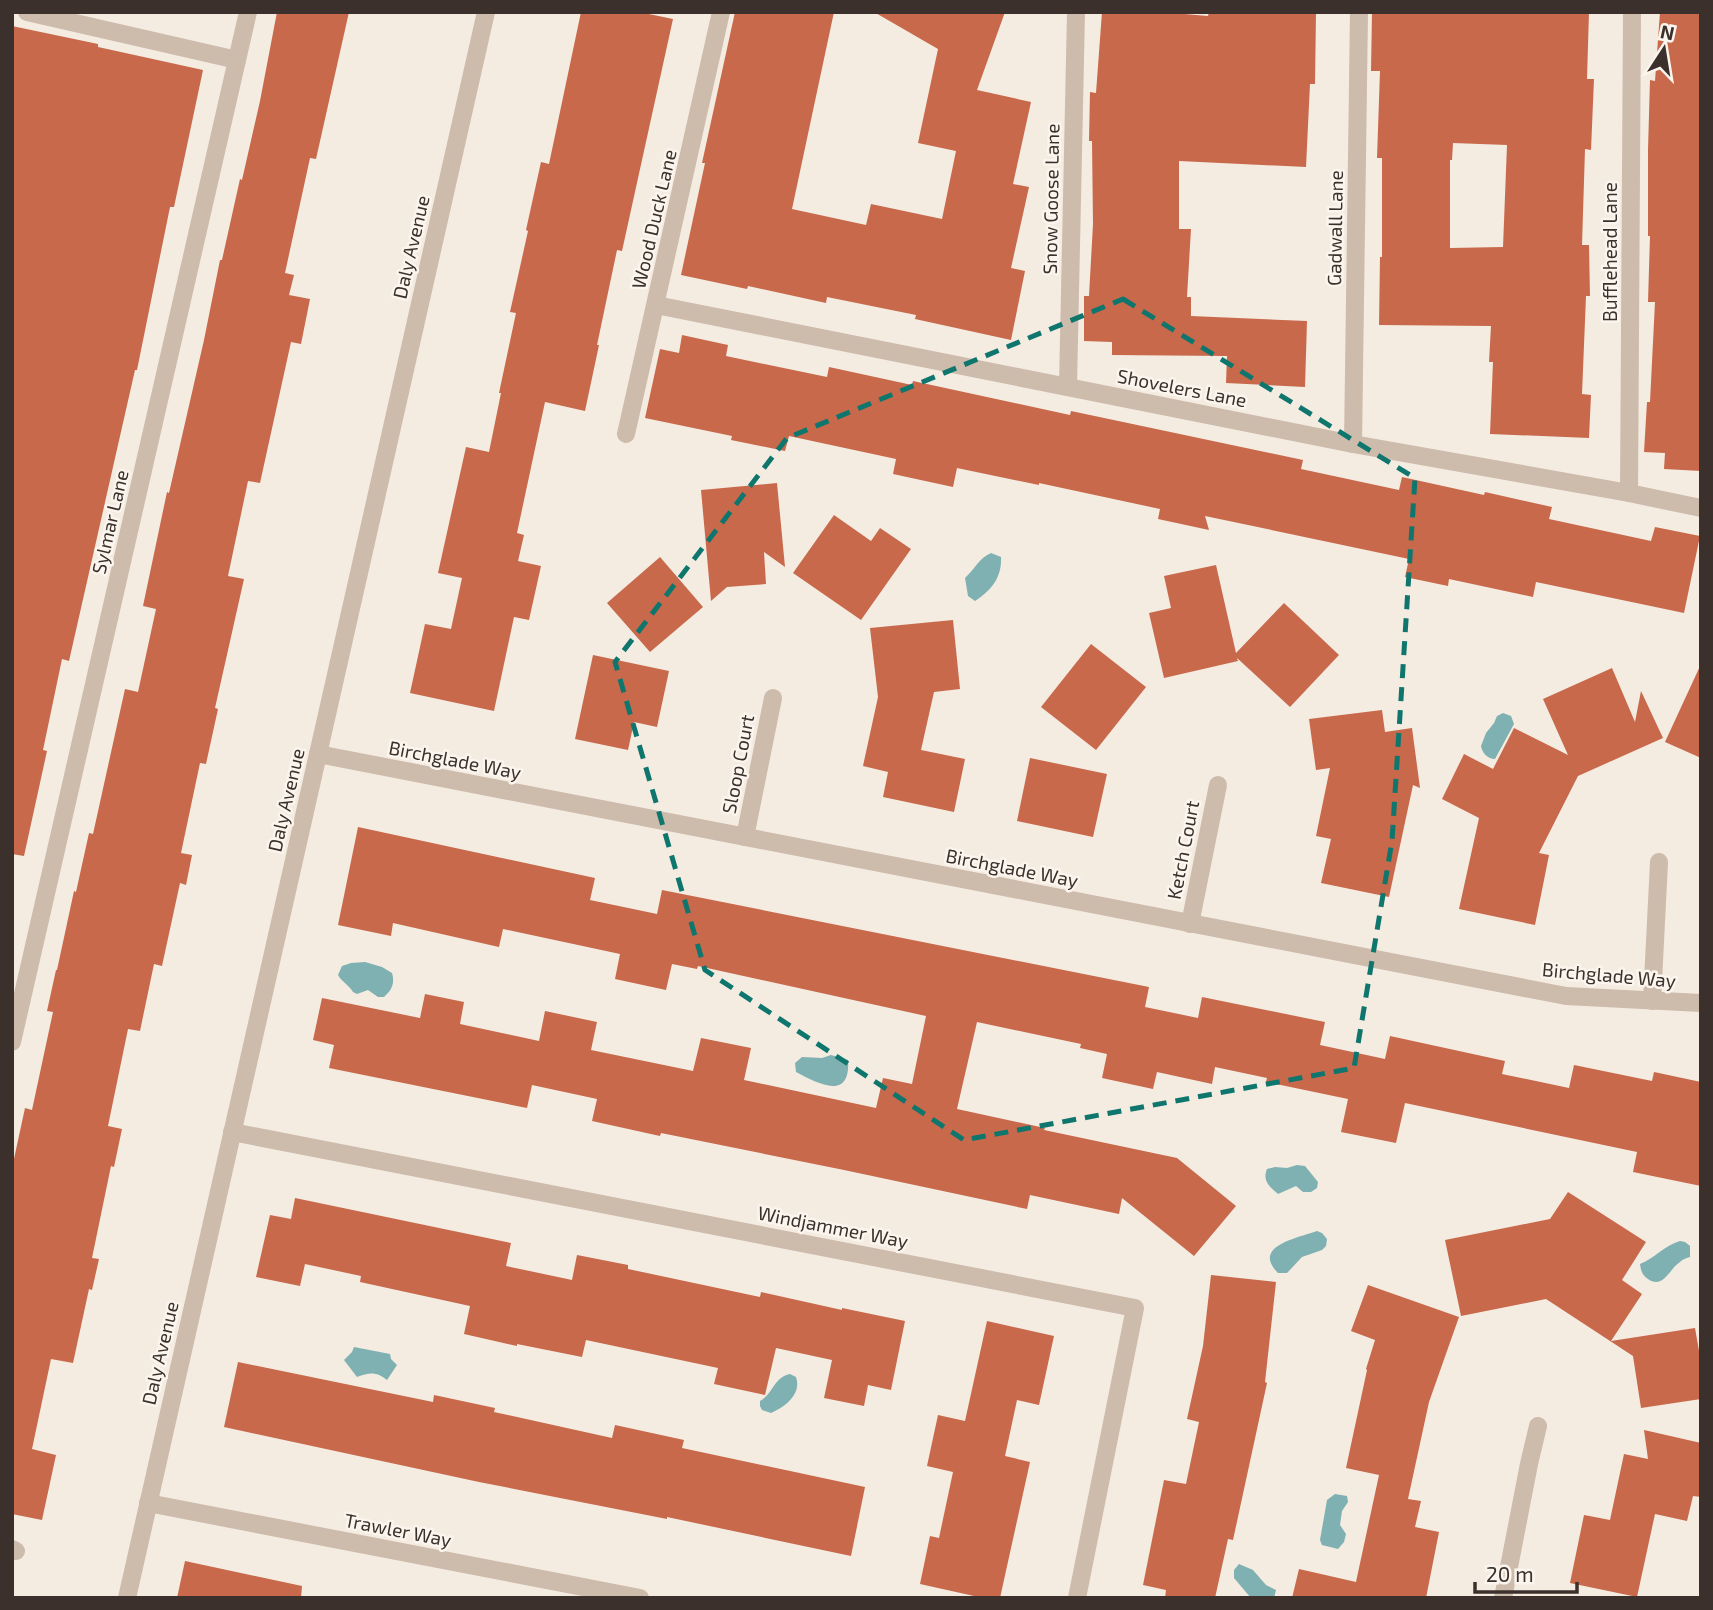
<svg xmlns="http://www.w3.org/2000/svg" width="1713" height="1610" font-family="'Exo 2',sans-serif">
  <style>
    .water { fill: #7fb0b2 }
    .building { fill: #c8694b; fill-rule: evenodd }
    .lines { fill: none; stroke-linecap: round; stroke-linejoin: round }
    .minor { stroke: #cdbbac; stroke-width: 18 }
    .marked { fill: none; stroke: #0f766e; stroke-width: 5; stroke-dasharray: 14 9; stroke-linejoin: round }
    .labels { text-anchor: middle; stroke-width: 5; stroke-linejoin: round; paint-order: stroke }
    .street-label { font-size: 19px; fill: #3b302b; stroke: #fbf5ee }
  </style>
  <rect width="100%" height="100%" fill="#f4ebe1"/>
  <g class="water">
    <path d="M991 553 1001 557C1002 577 992 590 975 601L968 596 965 578C975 569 979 558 991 553Z"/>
    <path d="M1503 713 1511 716 1514 724 1495 759C1488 759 1482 753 1481 746L1486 733 1494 723 1497 716Z"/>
    <path d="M365 962 382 967 392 973C395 983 392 990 384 997H378L368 990 357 994 353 992C349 985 342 982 338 975L342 966 351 963Z"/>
    <path d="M831 1055 848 1060C851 1102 817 1083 796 1072L795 1063 802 1057 822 1058Z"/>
    <path d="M1297 1165 1305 1166 1318 1182 1317 1188 1311 1192H1303L1296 1186 1278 1194C1270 1187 1262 1181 1267 1169L1275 1167 1287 1168Z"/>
    <path d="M1317 1231 1322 1233 1327 1239 1326 1246 1322 1250 1302 1257 1287 1273H1278C1251 1246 1298 1238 1317 1231Z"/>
    <path d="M1680 1241 1685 1242 1690 1246V1257C1687 1258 1683 1259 1680 1262 1670 1268 1663 1290 1648 1279 1642 1275 1641 1271 1640 1264 1655 1258 1665 1245 1680 1241Z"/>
    <path d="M354 1347 390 1354 391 1359 397 1365 387 1380C377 1372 370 1372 357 1377L344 1360 352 1352Z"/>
    <path d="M790 1374 796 1377C802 1394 785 1407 771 1413L762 1410 760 1406V1401C774 1393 773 1378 790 1374Z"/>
    <path d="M1335 1494 1347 1496 1348 1502 1342 1511 1340 1525 1346 1534 1344 1542 1338 1549 1322 1545 1320 1540 1327 1500Z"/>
    <path d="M1239 1564 1253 1570 1266 1585 1276 1590 1274 1598H1251L1234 1578V1570Z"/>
  </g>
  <g class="building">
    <path d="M277 12H349L316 159 310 158 285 273 294 275 289 295 310 299 301 344 291 342 260 483 248 481 228 576 244 579 215 708 218 709 206 764 200 763 181 853 192 855 186 885 180 883 162 966 154 964 140 1031 128 1029 108 1126 122 1129 114 1167 111 1166 92 1258 99 1259 92 1290 89 1289 73 1363 51 1359 32 1449 56 1455 42 1520 12 1514V1168L25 1108 32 1110 53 1012 47 1011 56 970H57L74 891 76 892 89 833 93 834 125 689 138 692 156 609 143 606 167 492 169 493 204 340 220 260H222L240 179 242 180 260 101Z"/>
    <path d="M581 12H639L673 19 622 251 617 250 597 345H599L585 411 545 402 517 533 524 535 518 561 541 566 529 620 514 617 494 711 410 693 425 624 451 629 462 578 438 573 466 447 489 452 501 393H499L516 313 510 312 528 231 526 230 541 162 549 164Z"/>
    <path d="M735 12H834L792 209 866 225 871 204 942 219 956 151 918 143 938 49 874 12H1005L977 90 1031 102 1013 184 1029 187 1011 268 1025 271 1011 340 915 319 916 315 827 297 826 303 748 286 747 289 681 275 705 163H702Z"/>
    <path d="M1102 12H1161L1208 16 1209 12H1316L1315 84H1310L1306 167 1179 161V229H1191L1187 297H1191V316L1307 321 1305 387 1226 383 1227 356 1112 355V342L1084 341V296H1089L1093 224 1092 141H1089L1090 92 1096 93Z"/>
    <path d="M1372 12H1589L1587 79H1594L1591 150 1585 149 1582 245H1589L1590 296H1586L1582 394 1591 395 1589 438 1490 434 1493 362H1489L1491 326 1379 325 1380 257H1382V158H1377L1380 71H1371ZM1453 143 1507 145 1503 247 1450 248V160H1452Z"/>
    <path d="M1660 12H1701V471L1664 469 1665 453 1644 452 1647 402H1650L1655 302H1648L1650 236H1648V150L1650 80 1655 81Z"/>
    <path d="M12 26 98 44V47L203 70 174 207H170L137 370H135L69 661 62 659 43 750 47 751 24 856 12 854Z"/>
    <path d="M682 335 728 345 726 356 827 377 829 367 912 385 913 381 1070 415 1071 411 1303 460 1301 469 1399 490 1402 477 1484 495 1485 492 1552 507 1549 519 1651 541 1655 527 1700 536 1684 613 1536 582 1533 597 1449 579 1448 586 1405 577 1409 559 1205 516 1209 530 1158 519 1160 509 1039 483V485L957 468 953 487 893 474 896 459 789 436 785 451 731 440 732 436 645 418 660 349 679 353Z"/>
    <path d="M777 483 785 567 764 552 766 584 727 587 711 601 701 490Z"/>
    <path d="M834 515 871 541 880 528 911 549 861 620 793 573Z"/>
    <path d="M660 557 703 607 650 652 607 603Z"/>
    <path d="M1216 565 1236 653 1284 603 1339 655 1290 707 1237 658 1238 661 1164 678 1149 613 1171 608 1164 576Z"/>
    <path d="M953 620 960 689 934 692 921 750 965 759 954 812 883 797 888 772 863 766 878 697 870 628Z"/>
    <path d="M1091 644 1146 687 1096 750 1041 707Z"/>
    <path d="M593 655 669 671 657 727 634 722 628 750 575 739Z"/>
    <path d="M1701 664V758L1665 742Z"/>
    <path d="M1612 668 1635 722 1641 691 1663 738 1578 776 1539 853 1549 855 1535 925 1459 909 1479 818 1442 799 1464 754 1493 769 1514 728 1568 755 1543 699Z"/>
    <path d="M1382 710 1385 732 1412 728 1420 788 1413 785 1389 897 1321 883 1331 839 1316 836 1330 768 1316 770 1309 719Z"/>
    <path d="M1030 758 1107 774 1093 837 1017 821Z"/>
    <path d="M358 827 595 878 590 900 657 914 662 890 1149 987 1145 1007 1198 1018 1202 997 1325 1022 1320 1045 1385 1059 1390 1036 1505 1061 1502 1074 1569 1088 1574 1065 1652 1081 1654 1072 1701 1082V1186L1633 1172 1637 1152 1405 1103 1396 1143 1341 1132 1348 1099 1266 1082 1267 1078 1215 1067 1212 1084 1157 1072 1153 1089 1102 1078 1107 1054 1080 1048 1081 1044 977 1022 957 1109 1045 1128 1044 1130 1177 1158 1236 1206 1194 1256 1122 1198 1119 1214 1030 1195 1027 1209 844 1170 661 1133 660 1136 592 1121 597 1099 532 1085 527 1108 329 1068 334 1045 313 1040 322 998 420 1018 425 994 464 1002 460 1024 539 1041 545 1011 597 1022 591 1050 693 1071 701 1038 751 1048 744 1080 876 1108 883 1078 912 1084 926 1016 698 966 697 969 672 964 666 990 615 979 620 954 503 929 499 947 393 923 391 936 338 925Z"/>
    <path d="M1568 1192 1646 1242 1622 1280 1642 1294 1611 1341 1695 1328 1701 1362V1399L1641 1408 1633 1356 1546 1299 1461 1316 1445 1240 1550 1219Z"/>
    <path d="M295 1198 511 1243 506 1266 572 1280 577 1255 628 1265V1269L760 1297 761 1292 842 1310V1308L905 1321 891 1390 868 1385 864 1406 824 1398 832 1360 776 1348 765 1395 714 1384 718 1368 586 1340 582 1357 517 1344V1346L464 1334 470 1306 360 1282 361 1276 305 1264 300 1286 256 1277 270 1215 291 1219Z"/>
    <path d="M1211 1275 1276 1282 1265 1382 1267 1383 1233 1540 1228 1539 1215 1598H1165L1166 1590 1143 1585 1164 1480 1186 1484 1199 1422 1187 1419 1203 1346Z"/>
    <path d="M1368 1285 1459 1317 1429 1402 1408 1499 1421 1501 1415 1527 1439 1532 1426 1598H1292L1299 1569 1356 1582 1379 1475 1346 1468 1367 1370 1366 1369 1375 1340 1351 1331Z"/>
    <path d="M987 1321 1054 1336 1039 1405 1017 1400 1005 1456 1030 1462 1000 1598H983L920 1584 930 1536 939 1538 953 1472 927 1466 938 1415 965 1421Z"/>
    <path d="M238 1362 433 1402 434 1395 495 1408 494 1412 612 1438 615 1425 684 1440 682 1448 865 1487 851 1556 667 1517V1519L479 1482 224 1427Z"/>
    <path d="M1644 1430 1701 1443V1497L1693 1496 1687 1521 1655 1514 1637 1597 1570 1583 1584 1515 1610 1520 1624 1454 1648 1459Z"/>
    <path d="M185 1561 302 1586 301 1598H177Z"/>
  </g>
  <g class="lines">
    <g class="minor">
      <path d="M27 12 237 60"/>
      <path d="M656 305 1353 444 1629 493 1701 508"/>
      <path d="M1068 386 1076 12"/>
      <path d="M626 434 721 12"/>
      <path d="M1353 444 1359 12"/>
      <path d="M1629 493 1632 12"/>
      <path d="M318 754 1566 996 1701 1003"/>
      <path d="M745 837 773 698"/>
      <path d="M1190 924 1218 785"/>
      <path d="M1652 1001 1659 862"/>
      <path d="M12 1042 248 12"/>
      <path d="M232 1132 1135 1308 1077 1598"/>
      <path d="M148 1503 640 1598"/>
      <path d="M12 1549 16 1551"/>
      <path d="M127 1598 486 12"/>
      <path d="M1503 1598 1529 1464 1538 1426"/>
    </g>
  </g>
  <path class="marked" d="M1123 299 1415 478 1392 841 1354 1068 964 1140 705 970 615 662 787 438Z"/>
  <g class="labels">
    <g class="street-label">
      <text transform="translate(1051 199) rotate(-89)" y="7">Snow Goose Lane</text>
      <text transform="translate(654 219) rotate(-77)" y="7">Wood Duck Lane</text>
      <text transform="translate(1335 228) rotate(-89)" y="7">Gadwall Lane</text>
      <text transform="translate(411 247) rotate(-77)" y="7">Daly Avenue</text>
      <text transform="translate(1610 252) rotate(-90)" y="7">Bufflehead Lane</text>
      <text transform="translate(1182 388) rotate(11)" y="7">Shovelers Lane</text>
      <text transform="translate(110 522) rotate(-77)" y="7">Sylmar Lane</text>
      <text transform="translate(455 760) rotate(11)" y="7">Birchglade Way</text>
      <text transform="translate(738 764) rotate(-79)" y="7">Sloop Court</text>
      <text transform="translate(286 800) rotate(-77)" y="7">Daly Avenue</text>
      <text transform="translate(1183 850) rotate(-79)" y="7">Ketch Court</text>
      <text transform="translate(1012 868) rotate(11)" y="7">Birchglade Way</text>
      <text transform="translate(1609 975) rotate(5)" y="7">Birchglade Way</text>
      <text transform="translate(833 1227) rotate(11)" y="7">Windjammer Way</text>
      <text transform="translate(160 1353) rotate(-77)" y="7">Daly Avenue</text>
      <text transform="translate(398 1530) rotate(11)" y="7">Trawler Way</text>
    </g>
  </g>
  <rect width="1713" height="1610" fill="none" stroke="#3b302b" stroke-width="28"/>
  <g transform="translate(1664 49) rotate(12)" stroke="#fbf5ee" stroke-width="5" paint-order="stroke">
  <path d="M0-5L12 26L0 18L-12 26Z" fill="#3b302b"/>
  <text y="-10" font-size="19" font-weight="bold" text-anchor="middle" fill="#3b302b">N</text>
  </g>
  <path d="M1475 1582v10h102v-10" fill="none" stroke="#3b302b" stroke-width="3.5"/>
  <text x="1486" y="1582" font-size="21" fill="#3b302b" stroke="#fbf5ee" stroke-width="5" paint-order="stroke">20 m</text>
</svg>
